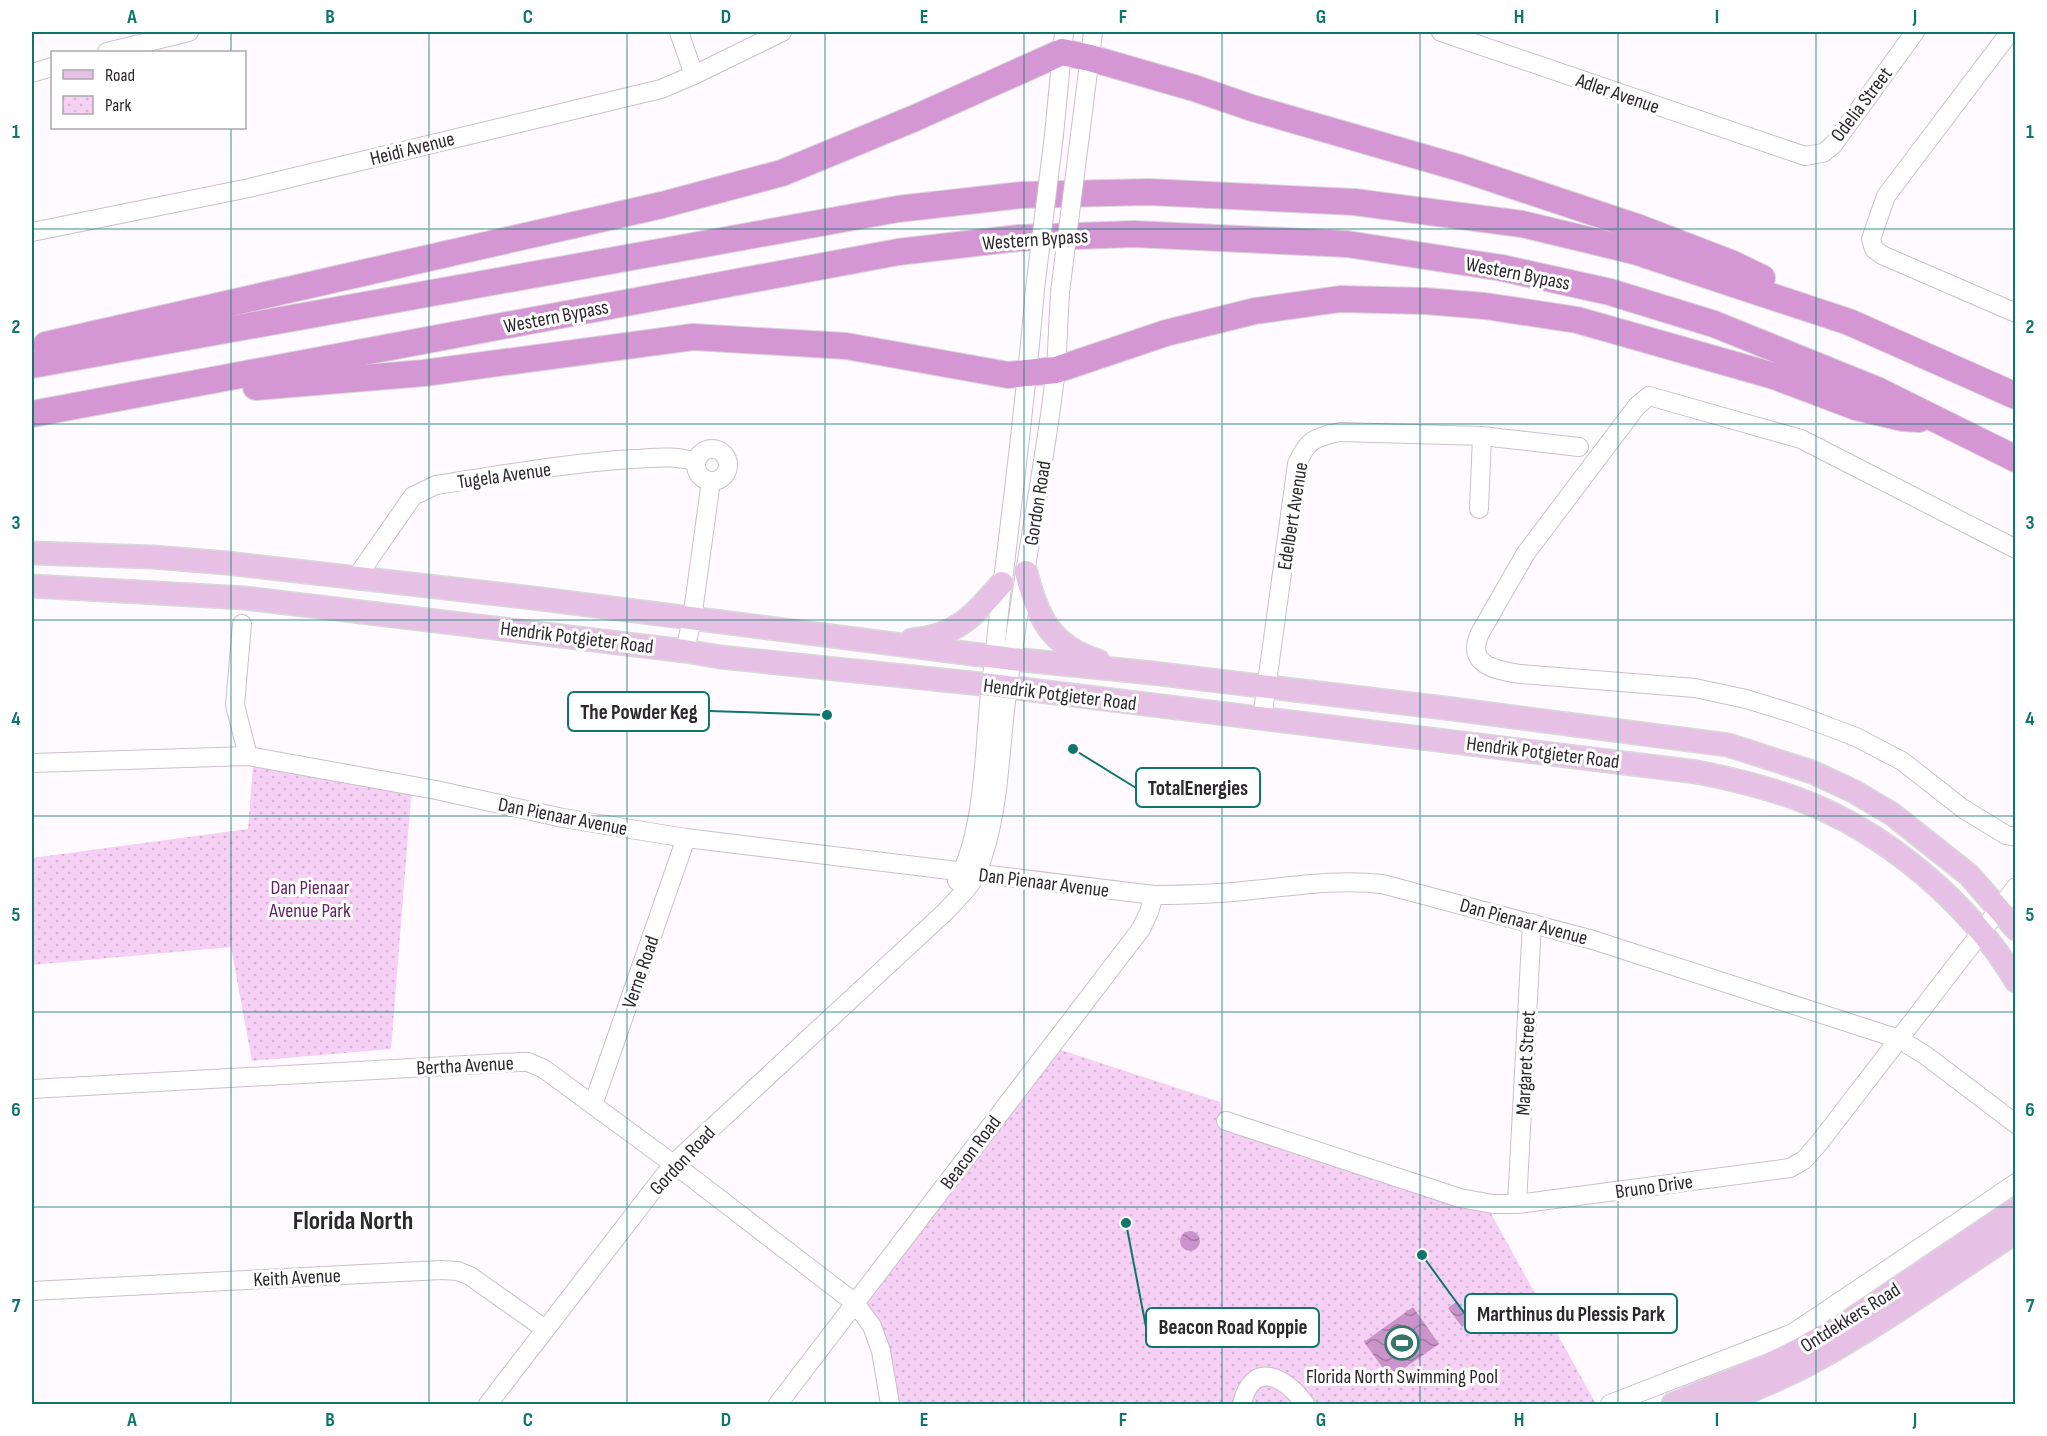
<svg xmlns="http://www.w3.org/2000/svg" width="2047" height="1436" font-family="'Sofia Sans Condensed',sans-serif">
  <style>
    .park { fill: url(#park-dots) }
    .water { fill: url(#water-waves) }
    .lines { fill: none; stroke-linecap: round; stroke-linejoin: round }
    .minor-casing { stroke: #ccbfcb; stroke-width: 20 }
    .major-casing { stroke: #d9d8d9; stroke-width: 25 }
    .highway-casing { stroke: #d9d8d9; stroke-width: 28 }
    .minor { stroke: #fff; stroke-width: 18 }
    .major { stroke: #e6c1e5; stroke-width: 22 }
    .highway { stroke: #d597d4; stroke-width: 26 }
    .minor-bridge-casing { stroke: #ccbfcb; stroke-width: 20; stroke-linecap: butt }
    .minor-bridge { stroke: #fff; stroke-width: 18 }
    .grid { fill: none; stroke: #0f766e; stroke-width: 1.5; stroke-opacity: 0.55 }
    .labels { text-anchor: middle; stroke-width: 6; stroke-linejoin: round; paint-order: stroke }
    .street-label { font-size: 20px; fill: #2d282d; stroke: #fff }
    .park-label { font-size: 20px; fill: #652366; stroke: #fff }
    .poi-label { font-size: 20px; fill: #2d282d; stroke: #fff }
    .district-label { font-size: 26px; font-weight: bold; fill: #2d282d; stroke: #fff }
    .leader { fill: none; stroke: #0f766e; stroke-width: 2 }
    .callout-dot { fill: #0f766e; stroke: #fff; stroke-width: 2 }
    .callout { fill: #fff; stroke: #0f766e; stroke-width: 2 }
    .callout-label { font-size: 21px; text-anchor: middle; font-weight: bold; fill: #2d282d }
    .neatline { fill: none; stroke: #0f766e; stroke-width: 2 }
    .grid-label { font-size: 20px; text-anchor: middle; font-weight: bold; fill: #0f766e }
  </style>
  <defs>
    <pattern id="park-dots" width="8" height="8" patternUnits="userSpaceOnUse" patternTransform="scale(1.5)"><rect width="8" height="8" fill="#f6d0f5"/><path d="M2 2h.1M6 6h.1" fill="none" stroke="#d3b3d2" stroke-width="1.8" stroke-linecap="round"/></pattern>
    <pattern id="water-waves" width="16" height="10" patternUnits="userSpaceOnUse" patternTransform="scale(1.5)"><rect width="16" height="10" fill="#ca93c9"/><path d="M0 5q4-4 8 0t8 0" fill="none" stroke="#a478a4"/></pattern>
  </defs>
  <rect width="100%" height="100%" fill="#fffaff"/>
  <g class="park">
    <path d="M254 752 412 785 391 1049 252 1061 231 947 32 965V858L248 829Z"/>
    <path d="M1055 1048 1220 1102 1223 1119 1488 1208 1596 1404H895L861 1303Z"/>
  </g>
  <g class="water">
    <circle cx="1190" cy="1241" r="10"/>
    <path d="M1457 1301 1471 1320 1462 1327 1448 1308Z"/>
    <path d="M1413 1307 1439 1344 1390 1378 1364 1342Z"/>
  </g>
  <g class="lines">
    <defs>
      <g id="minor">
        <path d="M679 32 694 75"/>
        <path d="M1441 32 1805 156 1823 153 1833 145 1915 32"/>
        <path d="M2010 32 1886 196 1871 239 1874 249 1882 255 2016 313"/>
        <path d="M107 52 189 32"/>
        <path d="M32 73 52 67"/>
        <path d="M1054 135 1064 32"/>
        <path d="M1080 135 1093 32"/>
        <path d="M32 232 249 188 661 89 694 75 782 32"/>
        <circle cx="712" cy="465" r="16"/>
        <path d="M1479 509 1482 436"/>
        <path d="M2016 549 1801 439 1649 396 1637 406 1526 553 1480 633C1465 666 1497 670 1520 674L1695 688 1746 699 1795 714 1856 737 1902 761 1962 808 2006 835 2016 837"/>
        <path d="M356 578 413 496 436 485C501 475 567 463 633 459 655 458 675 455 696 462"/>
        <path d="M242 624 235 705 248 756"/>
        <path d="M685 651 692 619 711 481"/>
        <path d="M1262 719 1297 464C1307 440 1315 437 1340 432L1482 436 1579 447"/>
        <path d="M32 763 248 756 436 790 563 818 686 838 1154 895C1187 895 1219 894 1252 890 1295 886 1338 879 1382 884L1593 940 1899 1039 1925 1055 2016 1124"/>
        <path d="M957 881C986 831 984 741 991 684 996 649 998 614 1003 580 1015 483 1027 387 1035 289"/>
        <path d="M32 1089 520 1062H528L544 1069 691 1177 855 1303 872 1326 881 1351 890 1404"/>
        <path d="M593 1105 686 838"/>
        <path d="M1226 1121 1460 1198 1493 1204H1517L1790 1168 1804 1160 1819 1143 2016 887"/>
        <path d="M1517 1204 1532 923"/>
        <path d="M32 1291 441 1270 458 1271 470 1276 545 1329"/>
        <path d="M488 1404 673 1164 944 913C956 900 972 886 978 870 1001 811 999 748 1008 686 1020 595 1037 505 1050 415L1056 370 1060 292"/>
        <path d="M778 1404 1141 929 1149 912 1154 895"/>
        <path d="M1242 1404C1252 1359 1286 1377 1305 1404"/>
        <path d="M1610 1404 1793 1333 2016 1183"/>
      </g>
      <g id="major">
        <path d="M32 553 153 557 227 563 533 598 1012 659 1152 673 1445 708 1728 745 1812 772 1853 791 1892 814 1969 875 2016 929"/>
        <path d="M1026 572C1037 617 1051 646 1098 661"/>
        <path d="M32 586 245 598 685 651 720 657 991 685 1697 772C1732 779 1765 787 1798 799 1884 831 1969 902 2016 981"/>
        <path d="M912 640C957 636 974 615 1002 583"/>
        <path d="M1673 1404 1762 1368 1802 1348 1849 1321 2016 1209"/>
        <path d="M1719 1404C1749 1392 1778 1380 1807 1365 1879 1326 1947 1277 2016 1232"/>
      </g>
      <g id="highway">
        <path d="M46 345 662 205 782 173 915 118 1062 52 1090 58 1194 88 1252 108 1460 168 1637 227 1733 264 1762 278"/>
        <path d="M32 365 898 209 1021 195 1149 192 1354 202 1522 224 1634 251 1849 322 2016 396"/>
        <path d="M256 387 424 373 693 337 846 346 1008 375 1056 370 1166 333 1255 311 1340 299 1425 301 1485 306 1577 320 1774 376 1856 407 1903 418 1919 419"/>
        <path d="M32 414 898 252 1019 238 1134 234 1347 244 1502 268 1610 292 1714 324 1877 390 2016 459"/>
      </g>
    </defs>
    <use href="#minor" class="minor-casing"/>
    <use href="#major" class="major-casing"/>
    <use href="#highway" class="highway-casing"/>
    <use href="#minor" class="minor"/>
    <use href="#major" class="major"/>
    <use href="#highway" class="highway"/>
    <defs>
      <g id="minor-bridge">
        <path d="M1035 289 1054 135"/>
        <path d="M1060 292 1080 135"/>
      </g>
    </defs>
    <use href="#minor-bridge" class="minor-bridge-casing"/>
    <use href="#minor-bridge" class="minor-bridge"/>
  </g>
  <path class="grid" d="M231 32V52M429 32V1404M627 32V1404M825 32V1404M1024 32V1404M1222 32V1404M1420 32V1404M1618 32V1404M1816 32V1404M231 128V1404M32 229H2016M32 424H2016M32 620H2016M32 816H2016M32 1012H2016M32 1207H2016"/>
  <defs>
    <symbol id="stadium-ring" viewBox="-11 -11 22 22"><circle r="9.5" fill="#fff" stroke="#347769" stroke-width="1.5"/><path d="M0-5a6.5 5 0 1 0 0 10a6.5 5 0 1 0 0-10ZM-3.5-1.8h7v3.6h-7Z" fill="#347769"/></symbol>
  </defs>
  <g fill-rule="evenodd">
    <use href="#stadium-ring" x="1383" y="1324" width="38" height="38"/>
  </g>
  <g class="labels">
    <g class="street-label">
      <text transform="translate(1618 93) rotate(19)" y="7">Adler Avenue</text>
      <text transform="translate(1861 104) rotate(-53)" y="7">Odelia Street</text>
      <text transform="translate(412 148) rotate(-14)" y="7">Heidi Avenue</text>
      <text transform="translate(1035 239) rotate(-4)" y="7">Western Bypass</text>
      <text transform="translate(1518 273) rotate(11)" y="7">Western Bypass</text>
      <text transform="translate(556 316) rotate(-11)" y="7">Western Bypass</text>
      <text transform="translate(504 475) rotate(-8)" y="7">Tugela Avenue</text>
      <text transform="translate(1037 503) rotate(-81)" y="7">Gordon Road</text>
      <text transform="translate(1292 516) rotate(-81)" y="7">Edelbert Avenue</text>
      <text transform="translate(577 637) rotate(7)" y="7">Hendrik Potgieter Road</text>
      <text transform="translate(1060 694) rotate(7)" y="7">Hendrik Potgieter Road</text>
      <text transform="translate(1543 752) rotate(7)" y="7">Hendrik Potgieter Road</text>
      <text transform="translate(563 816) rotate(11)" y="7">Dan Pienaar Avenue</text>
      <text transform="translate(1044 882) rotate(7)" y="7">Dan Pienaar Avenue</text>
      <text transform="translate(1524 921) rotate(15)" y="7">Dan Pienaar Avenue</text>
      <text transform="translate(640 972) rotate(-71)" y="7">Verne Road</text>
      <text transform="translate(1525 1063) rotate(-87)" y="7">Margaret Street</text>
      <text transform="translate(465 1065) rotate(-3)" y="7">Bertha Avenue</text>
      <text transform="translate(970 1152) rotate(-53)" y="7">Beacon Road</text>
      <text transform="translate(682 1160) rotate(-47)" y="7">Gordon Road</text>
      <text transform="translate(1654 1186) rotate(-8)" y="7">Bruno Drive</text>
      <text transform="translate(297 1277) rotate(-3)" y="7">Keith Avenue</text>
      <text transform="translate(1850 1317) rotate(-32)" y="7">Ontdekkers Road</text>
    </g>
    <g class="park-label">
      <text x="310" y="894">Dan Pienaar<tspan x="310" dy="23">Avenue Park</tspan></text>
    </g>
    <g class="poi-label">
      <text x="1402" y="1383">Florida North Swimming Pool</text>
    </g>
    <g class="district-label">
      <text x="353" y="1229">Florida North</text>
    </g>
  </g>
  <path class="leader" d="M827 715L709 711M1073 749L1136 788M1422 1255L1465 1314M1126 1223L1146 1327"/>
  <g class="callout-dot">
    <circle cx="827" cy="715" r="6"/>
    <circle cx="1073" cy="749" r="6"/>
    <circle cx="1422" cy="1255" r="6"/>
    <circle cx="1126" cy="1223" r="6"/>
  </g>
  <g class="callout">
    <rect x="568" y="692" width="141" height="39" rx="6"/>
    <rect x="1136" y="768" width="124" height="39" rx="6"/>
    <rect x="1465" y="1294" width="212" height="39" rx="6"/>
    <rect x="1146" y="1308" width="173" height="39" rx="6"/>
  </g>
  <g class="callout-label">
    <text x="639" y="719">The Powder Keg</text>
    <text x="1198" y="795">TotalEnergies</text>
    <text x="1571" y="1321">Marthinus du Plessis Park</text>
    <text x="1233" y="1334">Beacon Road Koppie</text>
  </g>
  <rect width="2047" height="1436" fill="none" stroke="#ffffff" stroke-width="66"/>
  <rect x="51" y="51" width="195" height="78" fill="#ffffff" stroke="#aba9ab" stroke-width="1.5"/>
  <rect x="63" y="70" width="30" height="9" fill="#e6c1e5" stroke="#aba9ab" stroke-width="1.5"/>
  <text x="105" y="81" font-size="18" fill="#2d282d">Road</text>
  <rect x="63" y="96" width="30" height="18" fill="url(#park-dots)" stroke="#aba9ab" stroke-width="1.5"/>
  <text x="105" y="111" font-size="18" fill="#2d282d">Park</text>
  <rect x="33" y="33" width="1981" height="1370" class="neatline"/>
  <g class="grid-label">
    <text x="132" y="23">A</text>
    <text x="330" y="23">B</text>
    <text x="528" y="23">C</text>
    <text x="726" y="23">D</text>
    <text x="924" y="23">E</text>
    <text x="1123" y="23">F</text>
    <text x="1321" y="23">G</text>
    <text x="1519" y="23">H</text>
    <text x="1717" y="23">I</text>
    <text x="1915" y="23">J</text>
    <text x="16" y="138">1</text>
    <text x="2030" y="138">1</text>
    <text x="16" y="333">2</text>
    <text x="2030" y="333">2</text>
    <text x="16" y="529">3</text>
    <text x="2030" y="529">3</text>
    <text x="16" y="725">4</text>
    <text x="2030" y="725">4</text>
    <text x="16" y="921">5</text>
    <text x="2030" y="921">5</text>
    <text x="16" y="1116">6</text>
    <text x="2030" y="1116">6</text>
    <text x="16" y="1312">7</text>
    <text x="2030" y="1312">7</text>
    <text x="132" y="1426">A</text>
    <text x="330" y="1426">B</text>
    <text x="528" y="1426">C</text>
    <text x="726" y="1426">D</text>
    <text x="924" y="1426">E</text>
    <text x="1123" y="1426">F</text>
    <text x="1321" y="1426">G</text>
    <text x="1519" y="1426">H</text>
    <text x="1717" y="1426">I</text>
    <text x="1915" y="1426">J</text>
  </g>
</svg>
